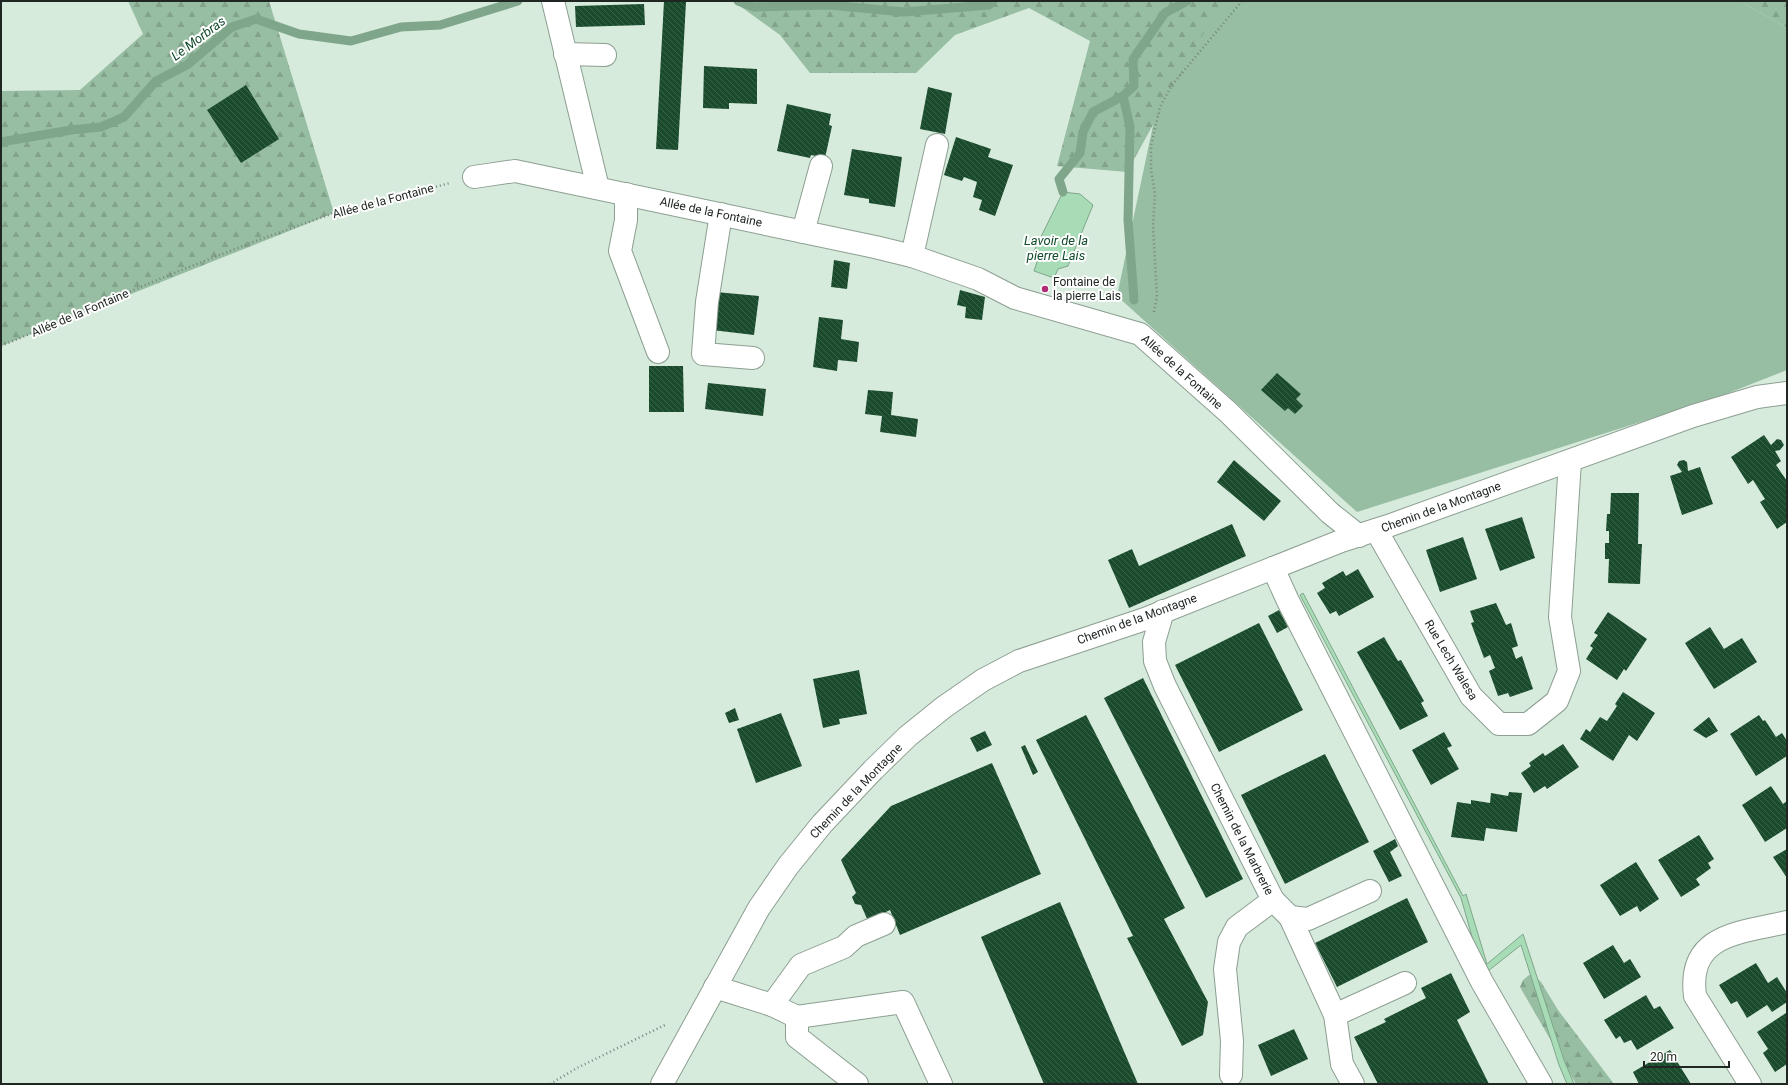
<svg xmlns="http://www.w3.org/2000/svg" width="1788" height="1085" font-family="Roboto,sans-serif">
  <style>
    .green { fill: #97bda2 }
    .forest { fill: url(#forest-firs) }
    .water { fill: #a8dcb7; stroke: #7fa68a }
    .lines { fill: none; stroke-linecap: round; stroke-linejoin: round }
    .stream { stroke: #7fa68a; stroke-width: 9 }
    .building { fill: url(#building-back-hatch) }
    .minor-casing { stroke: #8c9f91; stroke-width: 24 }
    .path { stroke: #77857b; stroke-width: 2.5; stroke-dasharray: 1 3; stroke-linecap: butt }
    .minor { stroke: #fff; stroke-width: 22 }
    .poi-dot { fill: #b02c75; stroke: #fff; stroke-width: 1.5 }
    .labels { text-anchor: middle; stroke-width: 4; stroke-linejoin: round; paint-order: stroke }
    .street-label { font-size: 12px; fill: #202722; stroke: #fff }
    .poi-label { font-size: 12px; fill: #202722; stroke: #fff; text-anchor: start }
    .water-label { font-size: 13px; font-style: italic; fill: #104b2a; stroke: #fff }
  </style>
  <defs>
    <pattern id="forest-firs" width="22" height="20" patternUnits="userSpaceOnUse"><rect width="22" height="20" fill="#97bda2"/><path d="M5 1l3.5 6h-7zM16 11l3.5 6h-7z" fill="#82a28b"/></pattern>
    <pattern id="building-back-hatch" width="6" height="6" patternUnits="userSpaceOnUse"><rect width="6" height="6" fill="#1a4b2d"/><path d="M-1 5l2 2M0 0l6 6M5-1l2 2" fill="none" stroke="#3a624a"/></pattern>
  </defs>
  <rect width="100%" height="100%" fill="#d7ebdd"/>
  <path class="green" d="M1211 1H1740L1787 28V370L1716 398 1357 512 1117 296 1171 40Z"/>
  <g class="forest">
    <path d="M128 1H269L334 213 1 346V91L80 90 143 34Z"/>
    <path d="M733 1H1219L1218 7 1127 172 1057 166 1090 41 1029 8 955 35 916 73H810L780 35Z"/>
    <path d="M1740 1H1787V28Z"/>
    <path d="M1529 975 1535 976 1541 982 1558 1010 1614 1084H1576L1520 987 1523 980Z"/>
  </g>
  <g class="water">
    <path d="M1063 192 1080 194 1093 205 1068 266 1058 269 1054 278 1034 271 1038 259 1033 253Z"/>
    <path d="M1303 593 1463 896 1466 894 1487 964 1523 934 1564 1060 1574 1084H1567L1559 1065 1521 945 1483 975 1461 898 1300 595Z"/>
  </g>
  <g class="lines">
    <g class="stream">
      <path d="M738 1 754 7 829 5 904 12 989 5 993 1"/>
      <path d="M1123 96 1130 127 1128 220 1134 300"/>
      <path d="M1 142 71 130 101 127 124 117 156 81 187 65 232 27 256 19 299 34 351 41 401 27 440 25 518 1"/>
      <path d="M1063 192 1059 179 1080 153 1083 132 1093 112 1123 96 1134 86 1133 59 1165 13 1187 1"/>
    </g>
  </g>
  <g class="building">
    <path d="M664 1 686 2 678 150 656 149Z"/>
    <path d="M644 4 645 25 576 27 575 6Z"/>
    <path d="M704 66 757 69V104L729 103V109L703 108Z"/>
    <path d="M246 85 279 139 241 163 207 110Z"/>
    <path d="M928 87 952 93 945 134 920 129Z"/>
    <path d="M787 104 831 114 829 125 832 126 825 158 811 155 810 158 777 151Z"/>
    <path d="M956 137 991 149 988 157 1013 165 995 216 979 210 982 200 973 197 977 182 964 177 962 181 944 175Z"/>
    <path d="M852 149 902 157 895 207 869 203V199L844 195Z"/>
    <path d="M834 260 850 263 847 289 831 287Z"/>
    <path d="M960 290 985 297 982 320 965 318 966 307 957 305Z"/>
    <path d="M716 292 759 296 754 335 712 330Z"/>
    <path d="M819 317 843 320 841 339 859 342 857 362 838 360 837 371 813 367Z"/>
    <path d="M649 366H683L684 412H649Z"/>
    <path d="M1277 373 1301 394 1296 399 1303 406 1295 414 1288 408 1285 411 1261 390Z"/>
    <path d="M708 383 766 389 763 416 705 409Z"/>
    <path d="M868 390 893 392 891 415 918 419 916 437 880 432 882 416 865 414Z"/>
    <path d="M1764 435 1771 445 1777 439 1781 440 1784 445 1780 450 1775 451 1781 461 1776 465 1787 481V522L1777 529 1760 502 1765 499 1753 480 1748 484 1731 457Z"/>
    <path d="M1234 460 1281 501 1264 521 1217 482Z"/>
    <path d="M1684 460 1687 462 1688 471 1700 467 1713 504 1682 515 1670 476 1682 472 1677 465 1679 461Z"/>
    <path d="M1611 493H1639L1638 544H1642L1640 584 1608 583 1609 559H1605V543H1609V531H1606L1607 514H1610Z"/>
    <path d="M1522 517 1535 558 1500 571 1485 529Z"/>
    <path d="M1232 524 1246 556 1129 608 1108 560 1132 549 1139 566Z"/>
    <path d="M1463 537 1477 579 1440 592 1426 550Z"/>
    <path d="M1358 569 1374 597 1339 616 1336 611 1330 614 1317 593 1325 588 1322 583 1343 571 1346 576Z"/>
    <path d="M1496 603 1506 625 1511 623 1518 646 1512 648 1516 659 1522 656 1533 689 1510 697 1508 693 1498 696 1489 671 1495 668 1490 655 1484 658 1471 623 1474 622 1470 611Z"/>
    <path d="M1279 610 1288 627 1277 633 1268 616Z"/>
    <path d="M1608 612 1647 639 1626 671 1624 669 1617 680 1586 659 1593 648 1590 646 1598 635 1594 633Z"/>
    <path d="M1259 623 1303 710 1219 752 1175 665Z"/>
    <path d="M1710 627 1724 649 1742 638 1757 662 1714 689 1685 643Z"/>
    <path d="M1384 637 1398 661 1401 660 1424 701 1421 703 1428 716 1400 730 1357 652Z"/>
    <path d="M859 670 867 714 839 719 840 724 823 728 813 679Z"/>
    <path d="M1143 678 1243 879 1206 898 1104 698Z"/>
    <path d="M1623 692 1655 713 1637 741 1629 735 1613 761 1580 739 1586 729 1590 732 1600 717 1607 721 1617 706 1615 704Z"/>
    <path d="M735 708 739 720 729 723 725 713Z"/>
    <path d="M781 713 802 766 756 783 737 729Z"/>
    <path d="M1086 715 1185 908 1164 919 1208 1002 1203 1035 1182 1046 1127 938 1133 936 1036 740Z"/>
    <path d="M1759 715 1763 721 1765 720 1776 737 1782 733 1787 741V756L1756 776 1730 734Z"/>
    <path d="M1709 717 1718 731 1706 738 1693 730Z"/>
    <path d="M985 731 992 745 977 752 970 738Z"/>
    <path d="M1444 732 1452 746 1447 748 1459 769 1431 785 1412 750Z"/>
    <path d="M1563 744 1579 767 1547 789 1545 786 1534 793 1521 773 1531 766 1529 763 1543 753 1545 756Z"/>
    <path d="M1025 745 1038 772 1033 775 1021 747Z"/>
    <path d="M1325 754 1369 842 1285 884 1241 795Z"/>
    <path d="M992 763 1041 874 900 935 890 910 868 921 861 905 855 904 852 897 856 893 841 860 891 806Z"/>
    <path d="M1771 786 1783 804 1787 801V828L1765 842 1742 805Z"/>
    <path d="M1509 792 1522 793 1517 832 1486 828 1484 841 1451 837 1457 802 1471 804V800L1490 803 1491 793 1508 796Z"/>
    <path d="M1699 835 1714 859 1708 863 1711 868 1696 879 1700 885 1681 897 1658 860Z"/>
    <path d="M1395 839 1398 846 1390 852 1402 876 1389 882 1373 851Z"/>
    <path d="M1787 849V878L1773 857Z"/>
    <path d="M1636 862 1659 899 1640 912 1637 906 1620 916 1600 885Z"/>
    <path d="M1407 898 1428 942 1337 987 1315 943Z"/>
    <path d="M1060 902 1138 1084H1044L981 937Z"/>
    <path d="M1613 945 1624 963 1630 959 1641 977 1604 999 1583 963Z"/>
    <path d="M1756 963 1768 983 1777 977 1787 993V1002L1772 1012 1767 1005 1747 1018 1737 1001 1731 1004 1719 985Z"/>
    <path d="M1451 973 1470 1012 1457 1020 1489 1084H1378L1354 1037 1386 1022 1384 1019 1426 998 1421 988Z"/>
    <path d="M1646 995 1654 1009 1660 1006 1674 1028 1637 1050 1631 1040 1624 1043 1620 1036 1616 1039 1604 1020Z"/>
    <path d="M1786 1013 1787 1064 1775 1072 1763 1053 1768 1049 1757 1032Z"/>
    <path d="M1294 1029 1308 1059 1271 1076 1258 1045Z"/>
    <path d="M1670 1050 1691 1084H1639L1633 1072Z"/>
  </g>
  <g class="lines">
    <defs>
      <g id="minor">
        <path d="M553 1 598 188"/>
        <path d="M565 54 605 55"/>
        <path d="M474 177 515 171 875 247 912 256 978 279 1015 298 1140 334 1228 412 1330 513 1359 536"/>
        <path d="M626 194V220L620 251 658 352"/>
        <path d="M721 214 707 302 703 354 753 358"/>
        <path d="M803 232 821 166"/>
        <path d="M912 256 937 145"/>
        <path d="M1376 530 1471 696 1499 724H1528L1557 701 1569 671 1560 617 1570 461"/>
        <path d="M1273 568 1288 601 1482 982 1541 1084"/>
        <path d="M1163 611 1154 642 1155 661 1165 686 1273 900 1290 917 1335 1015 1342 1064 1353 1084"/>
        <path d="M1290 917 1308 919 1370 891"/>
        <path d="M715 987 772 1005 801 965 844 947 856 936 884 924"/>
        <path d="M772 1005 797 1017 903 1002 941 1084"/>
        <path d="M1335 1015 1405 983"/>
        <path d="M797 1017V1037L857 1084"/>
        <path d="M1231 1075 1232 1041 1225 969 1229 942 1237 927 1273 900"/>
        <path d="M662 1084 759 908 788 866 822 824 873 770 908 736 944 707 983 680 1019 661 1145 619 1341 541 1388 526 1693 416 1757 397 1787 393"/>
        <path d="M1750 1084 1695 996C1687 933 1741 933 1787 922"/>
      </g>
    </defs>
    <use href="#minor" class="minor-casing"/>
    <g class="path">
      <path d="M1154 312 1157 297 1153 225 1155 194 1151 169V146L1160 107 1172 85 1242 1"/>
      <path d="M1 346 174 273 253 242 334 213 450 183"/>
      <path d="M550 1084 577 1068 665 1025"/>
    </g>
    <use href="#minor" class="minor"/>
  </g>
  <circle class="poi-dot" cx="1045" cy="289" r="4"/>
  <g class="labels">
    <g class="street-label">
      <text transform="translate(383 201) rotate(-15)" y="4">Allée de la Fontaine</text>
      <text transform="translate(711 212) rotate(12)" y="4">Allée de la Fontaine</text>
      <text transform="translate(80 313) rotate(-23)" y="4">Allée de la Fontaine</text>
      <text transform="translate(1182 372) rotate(42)" y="4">Allée de la Fontaine</text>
      <text transform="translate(1441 507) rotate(-20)" y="4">Chemin de la Montagne</text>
      <text transform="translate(1137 619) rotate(-20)" y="4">Chemin de la Montagne</text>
      <text transform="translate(1451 660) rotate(59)" y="4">Rue Lech Walesa</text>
      <text transform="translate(856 791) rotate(-46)" y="4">Chemin de la Montagne</text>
      <text transform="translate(1242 839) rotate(63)" y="4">Chemin de la Marbrerie</text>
    </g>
    <g class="poi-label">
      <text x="1053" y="286">Fontaine de<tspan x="1053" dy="14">la pierre Lais</tspan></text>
    </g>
    <g class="water-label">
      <text transform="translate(198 38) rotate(-37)" y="5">Le Morbras</text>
      <text x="1056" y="245">Lavoir de la<tspan x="1056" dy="15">pierre Lais</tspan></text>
    </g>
  </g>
  <rect width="1788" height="1085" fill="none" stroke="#202722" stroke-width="4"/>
  <path d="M1644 1061v6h85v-6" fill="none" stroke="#202722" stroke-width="2"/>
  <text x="1650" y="1061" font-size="12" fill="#202722" stroke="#ffffff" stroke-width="3" paint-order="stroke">20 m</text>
</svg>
